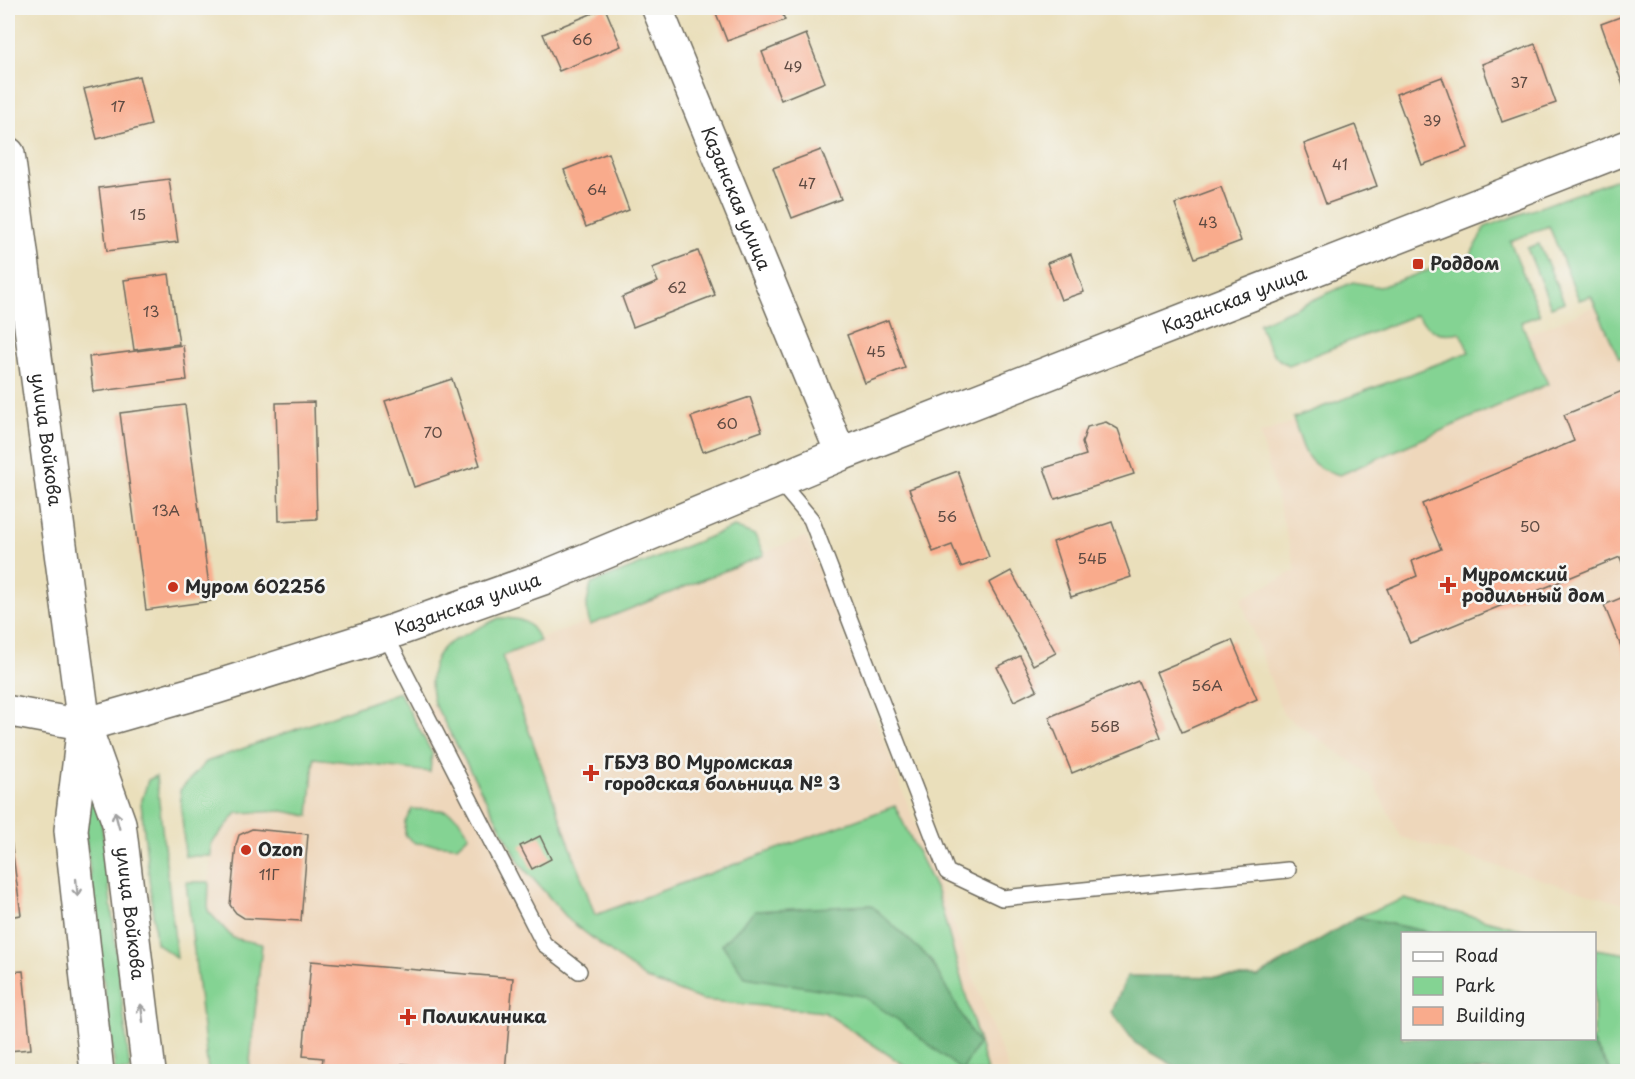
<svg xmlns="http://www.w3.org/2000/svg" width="1635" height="1079" font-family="'Playpen Sans',sans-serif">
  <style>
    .built { fill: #eed7bb }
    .green { fill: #84d393; stroke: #587f5f; stroke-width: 1.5 }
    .forest { fill: #6bb57d; stroke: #4b7054; stroke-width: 1.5 }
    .building { fill: #f9ab8c }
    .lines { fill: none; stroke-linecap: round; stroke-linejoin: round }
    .lane-casing { stroke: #6e6a5d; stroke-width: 18 }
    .street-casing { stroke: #6e6a5d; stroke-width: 33 }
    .secondary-casing { stroke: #6e6a5d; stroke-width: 36 }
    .lane { stroke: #fff; stroke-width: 15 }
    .street { stroke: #fff; stroke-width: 30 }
    .secondary { stroke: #fff; stroke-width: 33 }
    .oneway { stroke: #a0a0a0 }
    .poi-dot { fill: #c8321e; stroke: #f6f6f2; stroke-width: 2 }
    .labels { text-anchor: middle; stroke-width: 5; stroke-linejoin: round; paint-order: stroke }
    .number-label { font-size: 15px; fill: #5e4b43 }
    .street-label { font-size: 18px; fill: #2b2b2b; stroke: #f6f6f2 }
    .poi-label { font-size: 18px; font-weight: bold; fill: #2b2b2b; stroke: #f6f6f2; text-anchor: start }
  </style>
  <rect width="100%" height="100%" fill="#f6f6f2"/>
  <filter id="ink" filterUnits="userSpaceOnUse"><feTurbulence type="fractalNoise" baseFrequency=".0167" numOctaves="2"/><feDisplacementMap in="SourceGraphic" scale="12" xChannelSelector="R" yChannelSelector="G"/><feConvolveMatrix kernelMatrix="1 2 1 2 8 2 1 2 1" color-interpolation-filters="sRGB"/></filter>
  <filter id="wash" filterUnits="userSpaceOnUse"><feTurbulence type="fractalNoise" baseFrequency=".008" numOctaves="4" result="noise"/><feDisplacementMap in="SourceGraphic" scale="24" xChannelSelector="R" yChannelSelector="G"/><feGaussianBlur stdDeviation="1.35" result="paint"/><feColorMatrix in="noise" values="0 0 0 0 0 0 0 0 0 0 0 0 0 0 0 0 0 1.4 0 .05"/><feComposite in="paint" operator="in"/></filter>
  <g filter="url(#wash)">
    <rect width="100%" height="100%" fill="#eadfbb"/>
    <g class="built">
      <path d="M1627 292V905L1401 837 1369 774 1283 714 1241 599 1296 570 1260 434 1551 325Z"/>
      <path d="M806 536 1009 1071H249L262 945 233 938 208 911 211 844 237 813 289 736 398 717 455 696 495 655 592 620Z"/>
    </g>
    <g class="green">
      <path d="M1617 179 1627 183V355L1619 358 1591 296 1579 300 1549 226 1510 241 1540 315 1521 322 1548 384 1340 475C1303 466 1305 451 1293 418L1469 352 1460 332C1437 337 1431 331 1416 315L1289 365C1270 358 1267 342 1259 324L1353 282 1380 287 1470 256 1485 227Z"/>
      <path d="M1539 244 1564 302 1551 307 1527 248Z"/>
      <path d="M734 527 755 535 764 555 590 625 586 608 591 584Z"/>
      <path d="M499 618C522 618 530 620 540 641L502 656 595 915 895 806 937 892 987 1071H913L824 1012 702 1000 646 979 570 921 521 865 434 703C429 684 429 666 442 649 448 641 488 624 499 618Z"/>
      <path d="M399 692 432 753 430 772 314 758 309 816 283 811 237 813 211 844V856H185L180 790 206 762Z"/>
      <path d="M156 776 177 958 156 943 141 803 148 780Z"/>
      <path d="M84 791 99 799 130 1071H115L81 802Z"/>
      <path d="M412 809C443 811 453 804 469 835L457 846 415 843 405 835V822Z"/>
      <path d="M186 882H209L208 911 233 938 262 944 249 1071H208Z"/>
      <path d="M1404 899 1536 933H1433L1357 917Z"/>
      <path d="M1595 949 1627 954V1071H1611L1590 1039 1594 1038Z"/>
    </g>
    <g class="forest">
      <path d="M871 905 930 959 978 1044 962 1071 898 1020 862 996 745 977 722 944 755 911Z"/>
      <path d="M1357 917 1433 933 1402 934V1038L1590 1039 1611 1071H1183L1135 1043 1112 1012 1127 976 1258 977Z"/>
    </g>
    <g id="blocks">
      <g class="building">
        <path d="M605 8 621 46 559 71 543 34Z"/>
        <path d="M714 8H780L785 20 727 41Z"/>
        <path d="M1628 14V90L1625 91 1601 24Z"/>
        <path d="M806 34 825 82 781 100 762 52Z"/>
        <path d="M1535 44 1556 103 1502 122 1482 64Z"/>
        <path d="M139 76 151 125 97 139 84 89Z"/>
        <path d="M1442 77 1468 148 1422 165 1396 94Z"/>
        <path d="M1355 125 1377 186 1326 204 1304 144Z"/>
        <path d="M821 150 841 199 792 218 773 168Z"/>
        <path d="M608 153 629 210 586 227 564 170Z"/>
        <path d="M169 179 178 242 107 251 99 188Z"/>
        <path d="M1221 187 1241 241 1195 258 1175 204Z"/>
        <path d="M698 251 715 295 633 327 622 297 658 282 652 268Z"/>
        <path d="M1071 254 1084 292 1061 300 1047 263Z"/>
        <path d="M169 274 179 344 134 350 124 280Z"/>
        <path d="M888 320 905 368 865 383 847 335Z"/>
        <path d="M183 345 187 380 93 392 89 357Z"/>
        <path d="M452 379 480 465 414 487 385 401Z"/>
        <path d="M1627 389V576L1620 557 1410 643 1387 589 1417 576 1412 561 1441 549 1422 504 1574 441 1564 415Z"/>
        <path d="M750 397 762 431 703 452 691 417Z"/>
        <path d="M314 402 317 519 279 521 276 403Z"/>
        <path d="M185 405 211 601 146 610 120 413Z"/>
        <path d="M1106 422 1118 429 1134 474 1055 499 1044 468 1086 455 1082 443 1087 427Z"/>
        <path d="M958 471 989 557 961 567 952 545 933 552 909 489Z"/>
        <path d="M1112 522 1131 577 1071 597 1053 542Z"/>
        <path d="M1011 571 1056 653 1033 665 989 583Z"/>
        <path d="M1628 595V661H1627L1604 605Z"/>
        <path d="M1232 640 1257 699 1182 732 1156 672Z"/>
        <path d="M1020 656 1037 690 1014 701 997 667Z"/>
        <path d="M1138 681 1161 737 1072 773 1049 717Z"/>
        <path d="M8 817 21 915 8 917Z"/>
        <path d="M252 829 308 834 301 921 244 918 236 913 230 905 236 845 239 835Z"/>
        <path d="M540 836 551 859 532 869 520 846Z"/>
        <path d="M311 961 513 978 505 1072 402 1064V1072H321L323 1058 303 1056Z"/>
        <path d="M23 971 31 1049 8 1051V972Z"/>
      </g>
    </g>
  </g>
  <g filter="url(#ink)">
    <use href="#blocks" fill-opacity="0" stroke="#6e6a5d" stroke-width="1.5"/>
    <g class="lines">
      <defs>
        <g id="lane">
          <path d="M778 480 811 519 947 872 1002 898 1288 870"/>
          <path d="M385 634 544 944 579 971"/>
        </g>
        <g id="street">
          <path id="s1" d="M657 8 841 454"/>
          <path d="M8 711 84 725"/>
        </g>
        <g id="secondary">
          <path id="s2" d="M8 154 84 725 119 823 149 1072"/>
          <path id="s3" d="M84 725 213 688 385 634 543 578 841 454 1628 147"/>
          <path d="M83 733 71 830 97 1072"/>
        </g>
      </defs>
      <use href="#lane" class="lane-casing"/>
      <use href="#street" class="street-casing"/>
      <use href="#secondary" class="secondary-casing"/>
      <use href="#lane" class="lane"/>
      <use href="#street" class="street"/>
      <use href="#secondary" class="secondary"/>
    </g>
    <defs><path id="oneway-shaft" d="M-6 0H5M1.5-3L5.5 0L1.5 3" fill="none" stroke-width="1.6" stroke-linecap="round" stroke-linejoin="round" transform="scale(1.5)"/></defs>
    <g class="oneway">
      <use href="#oneway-shaft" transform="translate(117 820) rotate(-105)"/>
      <use href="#oneway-shaft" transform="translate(77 888) rotate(84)"/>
      <use href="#oneway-shaft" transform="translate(142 1013) rotate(-97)"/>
    </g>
  </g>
  <g class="poi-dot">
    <rect x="1412" y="258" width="12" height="12" rx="3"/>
    <path d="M1445 576h6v6h6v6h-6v6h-6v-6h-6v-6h6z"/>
    <circle cx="173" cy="587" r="6"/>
    <path d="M588 764h6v6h6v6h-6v6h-6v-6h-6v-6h6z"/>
    <circle cx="246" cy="850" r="6"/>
    <path d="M405 1008h6v6h6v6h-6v6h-6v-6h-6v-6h6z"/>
  </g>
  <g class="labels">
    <g class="number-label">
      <text x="582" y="45">66</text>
      <text x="793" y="72">49</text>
      <text x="1519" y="88">37</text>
      <text x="118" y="112">17</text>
      <text x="1432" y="126">39</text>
      <text x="1340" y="170">41</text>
      <text x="807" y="189">47</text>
      <text x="597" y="195">64</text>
      <text x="138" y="220">15</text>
      <text x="1208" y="228">43</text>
      <text x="677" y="293">62</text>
      <text x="151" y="317">13</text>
      <text x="876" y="357">45</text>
      <text x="727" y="429">60</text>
      <text x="433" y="438">70</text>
      <text x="166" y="516">13А</text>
      <text x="947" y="522">56</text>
      <text x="1530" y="532">50</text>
      <text x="1092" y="564">54Б</text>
      <text x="1207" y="691">56А</text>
      <text x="1105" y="732">56В</text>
      <text x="269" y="880">11Г</text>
    </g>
    <g class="street-label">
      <text dy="6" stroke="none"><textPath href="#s1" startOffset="206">Казанская улица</textPath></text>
      <text dy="6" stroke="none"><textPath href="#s3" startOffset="1227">Казанская улица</textPath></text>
      <text dy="6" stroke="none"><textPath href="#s2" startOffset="288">улица Войкова</textPath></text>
      <text dy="6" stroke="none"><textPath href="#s3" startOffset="402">Казанская улица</textPath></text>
      <text dy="6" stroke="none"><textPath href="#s2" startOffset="771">улица Войкова</textPath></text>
    </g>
    <g class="poi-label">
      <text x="1430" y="270">Роддом</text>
      <text x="1462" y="581">Муромский<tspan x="1462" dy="21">родильный дом</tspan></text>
      <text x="185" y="593">Муром 602256</text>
      <text x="604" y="769">ГБУЗ ВО Муромская<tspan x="604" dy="21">городская больница № 3</tspan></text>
      <text x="258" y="856">Ozon</text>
      <text x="422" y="1023">Поликлиника</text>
    </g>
  </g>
  <rect width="1635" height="1079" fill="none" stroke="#f6f6f2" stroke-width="30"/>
  <rect x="1401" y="932" width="195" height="108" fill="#f6f6f2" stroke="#a5a5a2" stroke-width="1.5"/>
  <rect x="1413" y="952" width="30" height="9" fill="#ffffff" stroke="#a5a5a2" stroke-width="1.5"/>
  <text x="1455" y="962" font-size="18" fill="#2b2b2b">Road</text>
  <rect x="1413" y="977" width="30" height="18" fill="#84d393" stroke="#a5a5a2" stroke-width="1.5"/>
  <text x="1455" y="992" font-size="18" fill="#2b2b2b">Park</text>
  <rect x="1413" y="1007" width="30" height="18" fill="#f9ab8c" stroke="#a5a5a2" stroke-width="1.5"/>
  <text x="1455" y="1022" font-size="18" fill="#2b2b2b">Building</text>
</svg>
